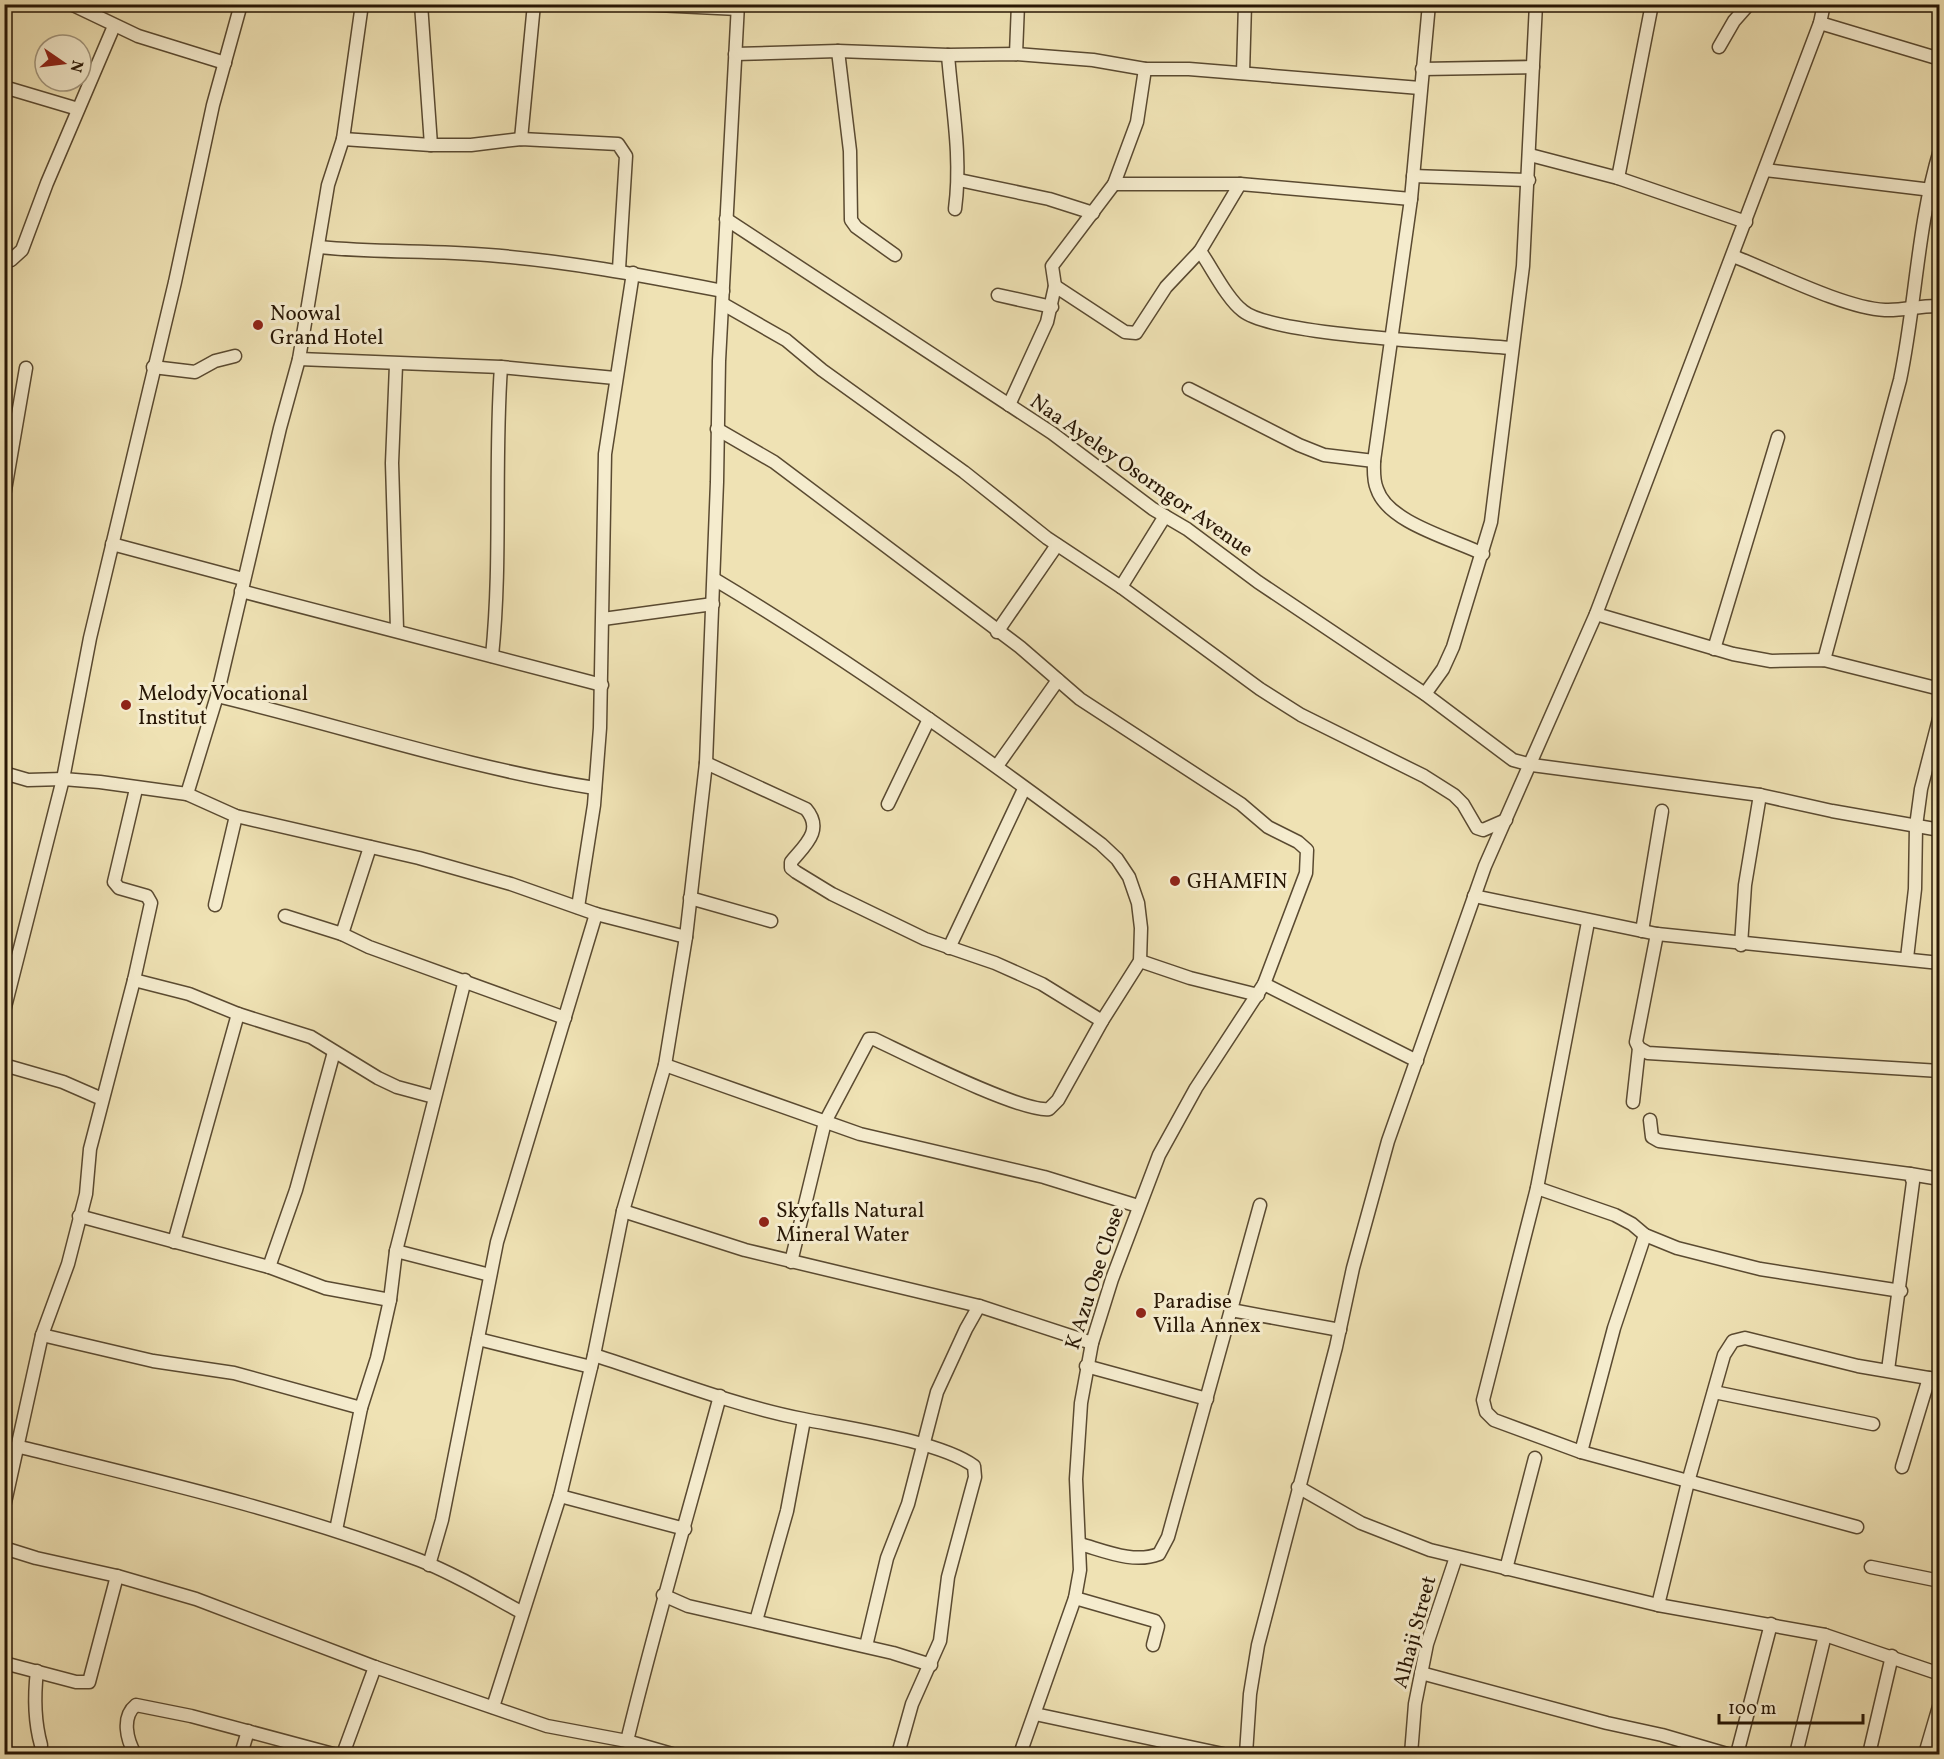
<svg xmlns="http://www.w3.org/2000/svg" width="1944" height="1759" font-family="Vollkorn,serif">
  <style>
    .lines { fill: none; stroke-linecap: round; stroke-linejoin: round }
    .minor-casing { stroke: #5a4a31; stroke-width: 15 }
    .minor { stroke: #f5ecce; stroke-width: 12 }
    .poi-dot { fill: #8f2418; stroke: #f5ecce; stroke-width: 2 }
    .labels { text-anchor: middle; stroke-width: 6; stroke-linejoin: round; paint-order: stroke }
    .poi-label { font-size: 21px; fill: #281705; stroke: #f5ecce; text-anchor: start }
    .street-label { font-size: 21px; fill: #281705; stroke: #f5ecce }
  </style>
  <rect width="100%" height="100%" fill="#efe2b4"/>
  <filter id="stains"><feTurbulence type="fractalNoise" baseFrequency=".00333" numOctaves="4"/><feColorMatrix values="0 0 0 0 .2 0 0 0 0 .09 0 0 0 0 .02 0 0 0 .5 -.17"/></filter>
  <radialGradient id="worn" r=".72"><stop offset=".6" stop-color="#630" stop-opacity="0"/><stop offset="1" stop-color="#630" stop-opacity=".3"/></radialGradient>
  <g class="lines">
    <defs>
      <g id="minor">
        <path d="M71 4 138 36 225 63"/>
        <path d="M421 4 431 145"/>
        <path d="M636 4 738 9"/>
        <path d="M1429 4 1411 199 1374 461C1374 470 1373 480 1377 489 1388 523 1453 539 1483 554"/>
        <path d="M1820 23 1940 59"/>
        <path d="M1719 47 1734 21 1749 4"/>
        <path d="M838 51 850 151 851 220 856 227 895 255"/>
        <path d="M735 54 838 51 948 55 1016 54 1093 60 1145 69H1189L1420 88"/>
        <path d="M1016 54 1018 4"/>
        <path d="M948 55C952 106 962 157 955 209"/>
        <path d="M1422 69 1533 67"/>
        <path d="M1243 73 1245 4"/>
        <path d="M4 87 78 109"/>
        <path d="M343 139 431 145H471L521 139 618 144 626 156 619 269"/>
        <path d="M521 139 534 4"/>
        <path d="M1530 155 1618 178 1746 222"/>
        <path d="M1765 170 1940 191"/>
        <path d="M1413 176 1529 180"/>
        <path d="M1618 178 1652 4"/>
        <path d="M959 180 1049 199 1093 213"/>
        <path d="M1114 184H1240L1411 199"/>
        <path d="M726 219 1052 433 1153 509 1187 529 1258 582 1425 694 1513 760 1532 765 1760 795 1832 811 1940 830"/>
        <path d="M319 247C376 253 432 250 488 255 568 261 645 276 723 291"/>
        <path d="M1200 251C1212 268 1227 299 1243 311 1273 336 1462 343 1511 348"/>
        <path d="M1733 256C1774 272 1844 308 1885 310 1903 311 1921 305 1940 306"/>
        <path d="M4 259 11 260 22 250 47 183 114 26"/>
        <path d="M1055 286 1125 332 1136 333 1166 287 1200 251 1240 184"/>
        <path d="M998 295 1052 307"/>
        <path d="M723 304 786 340 822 370 964 472 1047 538 1121 587 1260 689 1301 715 1424 776 1454 795 1463 804 1477 828 1483 830 1506 820"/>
        <path d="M299 359 501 367 615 378"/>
        <path d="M396 365 392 463 397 629"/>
        <path d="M153 367 195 372 215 361 235 356"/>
        <path d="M1189 389 1299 445 1324 455 1374 461"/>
        <path d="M1009 405 1047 322 1055 286 1052 266 1114 184 1137 122 1145 69"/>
        <path d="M717 429 774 462 1020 647 1080 699 1241 804 1268 827 1298 842 1307 850 1306 873 1264 984 1196 1088 1159 1155 1112 1279 1092 1343 1081 1403 1076 1479 1080 1570 1075 1598 1020 1754"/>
        <path d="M4 496 26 368"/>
        <path d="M112 544 243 579"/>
        <path d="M714 579C848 659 976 750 1101 844L1117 859 1129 877 1138 903 1141 928 1140 961 1102 1021 1058 1100 1049 1109C1022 1113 904 1053 874 1039H869L825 1122 791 1262"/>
        <path d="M1121 587 1165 516"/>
        <path d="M241 591 602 685"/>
        <path d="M1596 614 1733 654 1771 661 1824 660 1940 689"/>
        <path d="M603 619 713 604"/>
        <path d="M997 632 1057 545"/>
        <path d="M1714 649 1778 437"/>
        <path d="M492 656C502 560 494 463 501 367"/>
        <path d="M1824 660 1900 380C1916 304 1917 226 1940 150"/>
        <path d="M1425 694 1443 669 1453 647 1491 522 1523 266 1536 4"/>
        <path d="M217 696C343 726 467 768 595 788"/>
        <path d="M706 763 806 809C824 830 805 845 791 862V868L796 872 832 894 925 939 995 963 1042 984 1102 1021"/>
        <path d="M997 766 1058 680"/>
        <path d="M4 773 28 780 63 779 100 782 187 794 236 816 419 858 511 884 596 914 686 937"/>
        <path d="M187 794 217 696 280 428 299 359 328 185 343 139 362 4"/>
        <path d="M888 804 929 719"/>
        <path d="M1474 896 1657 934 1940 963"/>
        <path d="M690 898 771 921"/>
        <path d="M215 905 236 816"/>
        <path d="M578 907 594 805 600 728 605 454 633 273"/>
        <path d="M285 916 342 934 369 947 565 1018"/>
        <path d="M1588 922 1537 1188 1483 1400 1486 1412 1494 1420 1581 1452 1857 1527"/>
        <path d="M1642 931 1662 811"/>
        <path d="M342 934 370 847"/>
        <path d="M1657 934 1636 1042 1639 1048 1648 1053 1940 1071"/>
        <path d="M1741 945 1745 885 1760 795"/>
        <path d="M949 948 1024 789"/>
        <path d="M1907 958 1915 889 1916 826 1921 789 1940 715"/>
        <path d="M1140 961 1190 978 1258 995"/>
        <path d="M134 980 189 994 238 1014 311 1037 378 1078 397 1087 434 1097"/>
        <path d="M1264 984 1417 1061"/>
        <path d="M4 1011 63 779 90 638 175 282 213 105 241 4"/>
        <path d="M4 1065 63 1082 102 1099"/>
        <path d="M665 1065 860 1134 1044 1177 1138 1206"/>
        <path d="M1633 1102 1639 1048"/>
        <path d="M1650 1120 1652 1137 1659 1141 1910 1174 1913 1182 1888 1370"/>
        <path d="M1910 1174 1940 1179"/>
        <path d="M1537 1188 1615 1215 1632 1224 1645 1235 1677 1248 1760 1269 1901 1291"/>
        <path d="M623 1211 745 1250 979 1306 1092 1343"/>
        <path d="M79 1216 269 1267 325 1288 390 1300"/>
        <path d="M174 1242 238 1014"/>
        <path d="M396 1251 490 1275"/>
        <path d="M269 1267 296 1190 334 1052"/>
        <path d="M1231 1310 1340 1330"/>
        <path d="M42 1335 153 1361 234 1373 361 1408"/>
        <path d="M478 1339 591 1367"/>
        <path d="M594 1355C663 1377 732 1405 803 1419 847 1428 940 1441 974 1466L975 1477 948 1577 940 1641 912 1704 898 1754"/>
        <path d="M1086 1366 1207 1399"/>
        <path d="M1714 1392 1873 1424"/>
        <path d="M20 1447C154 1480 290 1511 419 1560 455 1574 488 1594 521 1612"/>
        <path d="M1581 1452 1614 1328 1645 1235"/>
        <path d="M1902 1467 1929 1378"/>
        <path d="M1298 1487 1361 1523 1430 1550 1658 1605 1825 1635 1940 1674"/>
        <path d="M560 1496 685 1529"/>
        <path d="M4 1507 42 1335 68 1264 86 1194 90 1149 134 980 151 903 147 896 119 888 114 882 136 789"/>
        <path d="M336 1530 361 1408 377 1358 390 1300 396 1251 465 980"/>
        <path d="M1080 1544C1105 1551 1134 1564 1159 1554L1168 1537 1260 1205"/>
        <path d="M4 1548 36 1558 117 1576 196 1599 375 1667 547 1726 627 1741 672 1754"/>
        <path d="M429 1565 442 1520 497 1242 596 914"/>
        <path d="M1871 1567 1940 1581"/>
        <path d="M1506 1569 1535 1458"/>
        <path d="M663 1595 688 1606 893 1653 931 1665"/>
        <path d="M1075 1598 1155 1621 1158 1626 1153 1645"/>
        <path d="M1658 1605 1688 1482 1724 1355 1733 1341 1745 1338 1858 1366 1940 1380"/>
        <path d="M756 1621 787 1511 804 1420"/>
        <path d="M866 1646 887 1558 908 1504 937 1392 966 1329 979 1306"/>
        <path d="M4 1663 76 1682H89L117 1576"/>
        <path d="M37 1671C34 1697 34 1720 41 1745"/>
        <path d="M1421 1673 1607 1723 1662 1735 1727 1754"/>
        <path d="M493 1707 560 1496 594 1355 623 1211 665 1065 686 937 706 763 717 482 719 361 738 4"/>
        <path d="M1035 1714 1223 1754"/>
        <path d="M627 1741C655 1625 689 1511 720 1396"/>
        <path d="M135 1754C127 1740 121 1717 136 1705L191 1716 333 1754"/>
        <path d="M241 1754 248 1731"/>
        <path d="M343 1754 375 1667"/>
        <path d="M1246 1754 1250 1694 1258 1645 1336 1347 1353 1268 1388 1141 1485 866 1596 614 1820 23 1824 4"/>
        <path d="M1411 1754 1415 1704 1427 1644 1456 1557"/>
        <path d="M1737 1754 1771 1624"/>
        <path d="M1796 1754 1825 1635"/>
        <path d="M1869 1754 1892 1656"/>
        <path d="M1925 1754 1940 1703"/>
      </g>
    </defs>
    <use href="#minor" class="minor-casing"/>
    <use href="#minor" class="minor"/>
  </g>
  <g class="poi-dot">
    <circle cx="258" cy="325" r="6"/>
    <circle cx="126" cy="705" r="6"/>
    <circle cx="1175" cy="881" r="6"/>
    <circle cx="764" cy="1222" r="6"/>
    <circle cx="1141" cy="1313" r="6"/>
  </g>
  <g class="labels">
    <g class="poi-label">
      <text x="270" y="320">Noowal<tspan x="270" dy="24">Grand Hotel</tspan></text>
      <text x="138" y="700">Melody Vocational<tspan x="138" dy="24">Institut</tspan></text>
      <text x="1187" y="888">GHAMFIN</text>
      <text x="776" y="1217">Skyfalls Natural<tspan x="776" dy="24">Mineral Water</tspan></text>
      <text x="1153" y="1308">Paradise<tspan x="1153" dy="24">Villa Annex</tspan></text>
    </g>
    <g class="street-label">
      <text transform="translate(1142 475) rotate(35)" y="7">Naa Ayeley Osorngor Avenue</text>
      <text transform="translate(1094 1278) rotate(-72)" y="7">K Azu Ose Close</text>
      <text transform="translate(1414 1632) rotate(-75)" y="7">Alhaji Street</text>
    </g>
  </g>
  <rect width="1944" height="1759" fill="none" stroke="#efe2b4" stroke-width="24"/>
  <rect x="6" y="6" width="1932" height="1747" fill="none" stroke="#281705" stroke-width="3"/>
  <rect x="12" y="12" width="1920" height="1735" fill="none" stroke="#281705" stroke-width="1.5"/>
  <g transform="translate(63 63) rotate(104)"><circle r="28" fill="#f5ecce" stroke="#a3977e" stroke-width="1.5"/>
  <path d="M0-4.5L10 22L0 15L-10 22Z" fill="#8f2418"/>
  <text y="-9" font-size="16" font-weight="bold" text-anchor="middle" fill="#281705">N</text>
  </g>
  <path d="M1719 1714v9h144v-9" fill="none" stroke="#281705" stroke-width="3"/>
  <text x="1728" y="1714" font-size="18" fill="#281705" stroke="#f5ecce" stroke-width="4.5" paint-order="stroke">100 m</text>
  <rect width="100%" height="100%" filter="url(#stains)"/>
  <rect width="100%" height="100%" fill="url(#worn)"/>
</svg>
